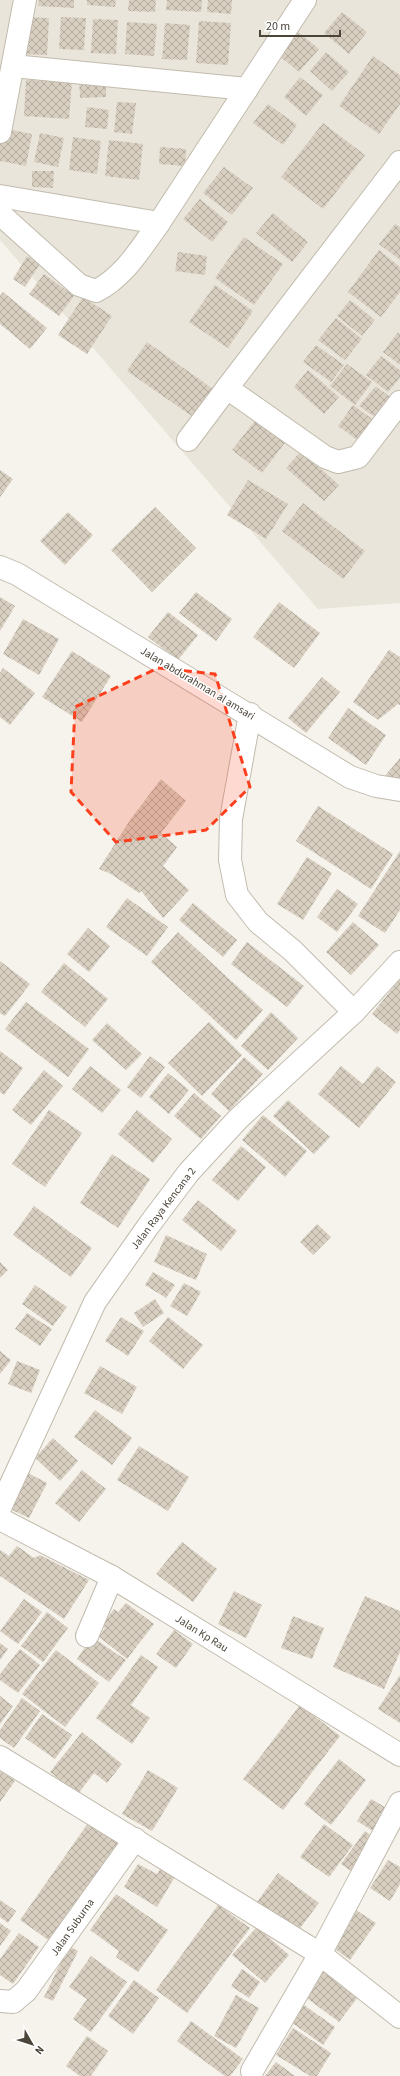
<svg xmlns="http://www.w3.org/2000/svg" width="400" height="2076" font-family="'Source Sans 3',sans-serif">
  <style>
    .residential { fill: #eae5da }
    .building { fill: url(#building-cross-hatch) }
    .lines { fill: none; stroke-linecap: round; stroke-linejoin: round }
    .minor-casing { stroke: #c2bbae; stroke-width: 24 }
    .minor { stroke: #fff; stroke-width: 22 }
    .marked { fill: #fc3f1d; fill-opacity: 0.2; stroke: #fc3f1d; stroke-width: 3; stroke-dasharray: 8 5; stroke-linejoin: round }
    .labels { text-anchor: middle; stroke-width: 3; stroke-linejoin: round; paint-order: stroke }
    .street-label { font-size: 11px; fill: #4b4439; stroke: #fff }
  </style>
  <defs>
    <pattern id="building-cross-hatch" width="8" height="8" patternUnits="userSpaceOnUse"><rect width="8" height="8" fill="#d8cfc1"/><path d="M0 0l8 8M0 8l8-8" fill="none" stroke="#b1aa9e"/></pattern>
  </defs>
  <rect width="100%" height="100%" fill="#f6f3ec"/>
  <path class="residential" d="M0 0H400V603L318 609 0 240Z"/>
  <g class="building">
    <path d="M39 0H74V8L38 6Z"/>
    <path d="M87 0H116L115 7 87 5Z"/>
    <path d="M129 0H156L155 12 128 11Z"/>
    <path d="M167 0H202L201 12 166 10Z"/>
    <path d="M208 0H232L231 14 207 12Z"/>
    <path d="M342 12 367 32 349 54 324 33Z"/>
    <path d="M27 17 49 18 47 55 24 54Z"/>
    <path d="M61 17 86 18 84 50 59 49Z"/>
    <path d="M93 19 118 20 116 54 91 53Z"/>
    <path d="M199 21 231 23 228 65 196 63Z"/>
    <path d="M127 22 157 24 154 56 125 54Z"/>
    <path d="M165 23 190 25 187 60 162 59Z"/>
    <path d="M297 31 319 49 299 72 277 54Z"/>
    <path d="M326 52 349 72 332 91 310 71Z"/>
    <path d="M373 56 400 75V104L379 134 339 106Z"/>
    <path d="M300 77 323 95 306 116 284 97Z"/>
    <path d="M79 79H106V97L80 98Z"/>
    <path d="M26 80 72 82 69 119 24 116Z"/>
    <path d="M117 102 136 103 132 134 114 132Z"/>
    <path d="M268 104 297 125 283 145 253 123Z"/>
    <path d="M87 107 109 110 107 129 85 127Z"/>
    <path d="M323 123 365 155 323 209 281 177Z"/>
    <path d="M2 128 32 134 26 166 0 161V140Z"/>
    <path d="M40 133 64 138 58 167 34 162Z"/>
    <path d="M73 137 101 141 97 174 69 170Z"/>
    <path d="M109 140 143 144 139 180 105 176Z"/>
    <path d="M160 147 186 149 185 166 159 164Z"/>
    <path d="M224 167 253 188 232 215 203 193Z"/>
    <path d="M32 171H54L53 188 32 187Z"/>
    <path d="M200 199 228 222 212 242 183 219Z"/>
    <path d="M273 213 308 242 292 262 256 233Z"/>
    <path d="M395 224 400 227V260L379 244Z"/>
    <path d="M244 237 283 264 254 305 215 278Z"/>
    <path d="M379 250 400 267V292L381 317 348 292Z"/>
    <path d="M178 252 207 256 205 275 175 271Z"/>
    <path d="M27 256 40 264 25 287 13 279Z"/>
    <path d="M44 274 74 296 59 316 29 294Z"/>
    <path d="M215 285 253 311 228 348 189 322Z"/>
    <path d="M3 292 47 328 30 349 0 324V296Z"/>
    <path d="M83 297 112 316 87 354 58 335Z"/>
    <path d="M350 300 375 320 362 336 337 316Z"/>
    <path d="M336 318 362 339 345 360 318 340Z"/>
    <path d="M398 332 400 334V365L383 352Z"/>
    <path d="M147 342 213 389 193 417 127 371Z"/>
    <path d="M316 345 344 365 331 382 303 362Z"/>
    <path d="M381 356 400 370V378L388 392 366 375Z"/>
    <path d="M347 364 372 382 355 405 330 386Z"/>
    <path d="M308 370 339 397 324 414 294 387Z"/>
    <path d="M376 386 391 398 375 417 359 406Z"/>
    <path d="M353 405 375 421 360 442 338 426Z"/>
    <path d="M258 417 287 440 262 473 232 450Z"/>
    <path d="M301 451 339 485 324 501 286 468Z"/>
    <path d="M0 470 13 479 0 497Z"/>
    <path d="M248 480 288 504 266 539 227 515Z"/>
    <path d="M303 503 365 551 343 579 282 531Z"/>
    <path d="M155 507 196 548 152 592 111 550Z"/>
    <path d="M68 512 93 535 65 565 40 541Z"/>
    <path d="M196 592 232 619 216 641 179 613Z"/>
    <path d="M0 597 15 606 0 631Z"/>
    <path d="M279 602 320 633 294 668 253 637Z"/>
    <path d="M168 612 198 635 178 660 148 637Z"/>
    <path d="M23 619 59 639 39 675 3 654Z"/>
    <path d="M389 650 400 657V705L398 704 378 720 353 702Z"/>
    <path d="M72 651 111 676 82 722 42 697Z"/>
    <path d="M3 668 35 693 10 725 0 717V673Z"/>
    <path d="M322 677 340 692 306 733 288 718Z"/>
    <path d="M348 708 386 735 366 765 328 738Z"/>
    <path d="M400 758V786L385 776Z"/>
    <path d="M161 779 186 801 161 833 177 847 163 866 189 890 163 918 141 891 139 893 111 874 99 869 130 820Z"/>
    <path d="M318 806 393 854 371 889 296 841Z"/>
    <path d="M400 851V910L385 933 358 916Z"/>
    <path d="M307 857 332 873 303 920 277 904Z"/>
    <path d="M337 889 358 904 337 932 317 917Z"/>
    <path d="M127 898 168 927 147 956 106 927Z"/>
    <path d="M193 903 237 940 223 957 179 920Z"/>
    <path d="M353 922 379 945 351 975 326 952Z"/>
    <path d="M88 928 110 946 89 972 67 954Z"/>
    <path d="M178 932 263 1010 236 1040 151 962Z"/>
    <path d="M247 942 304 986 287 1007 231 964Z"/>
    <path d="M0 961 30 984 5 1016 0 1013Z"/>
    <path d="M64 963 108 999 85 1027 41 992Z"/>
    <path d="M400 979V1030L397 1034 372 1014Z"/>
    <path d="M26 1002 89 1049 68 1077 5 1029Z"/>
    <path d="M271 1012 298 1038 268 1070 241 1046Z"/>
    <path d="M209 1022 242 1055 202 1096 168 1063Z"/>
    <path d="M107 1023 142 1054 126 1070 92 1040Z"/>
    <path d="M0 1051 23 1068 4 1095 0 1092Z"/>
    <path d="M150 1056 165 1067 141 1098 127 1087Z"/>
    <path d="M244 1057 263 1074 229 1111 211 1094Z"/>
    <path d="M90 1066 121 1090 102 1113 72 1089Z"/>
    <path d="M341 1066 363 1084 377 1066 396 1082 359 1128 318 1094Z"/>
    <path d="M44 1070 63 1086 31 1125 12 1110Z"/>
    <path d="M168 1073 189 1090 169 1114 149 1097Z"/>
    <path d="M194 1093 221 1116 201 1139 174 1116Z"/>
    <path d="M288 1100 330 1137 314 1154 273 1116Z"/>
    <path d="M49 1110 82 1133 45 1187 12 1164Z"/>
    <path d="M137 1110 172 1139 153 1163 118 1134Z"/>
    <path d="M263 1115 307 1151 285 1177 242 1140Z"/>
    <path d="M241 1146 266 1167 238 1201 212 1180Z"/>
    <path d="M112 1154 150 1179 118 1228 80 1203Z"/>
    <path d="M198 1200 237 1231 221 1251 182 1220Z"/>
    <path d="M34 1206 92 1248 71 1277 13 1235Z"/>
    <path d="M317 1224 331 1237 313 1255 300 1242Z"/>
    <path d="M166 1235 207 1254 196 1280 154 1262Z"/>
    <path d="M0 1262 8 1270 0 1278Z"/>
    <path d="M153 1272 175 1285 166 1298 145 1285Z"/>
    <path d="M184 1283 201 1292 187 1316 170 1306Z"/>
    <path d="M35 1285 67 1307 53 1326 22 1304Z"/>
    <path d="M155 1299 164 1313 143 1327 134 1313Z"/>
    <path d="M27 1313 52 1329 40 1346 15 1329Z"/>
    <path d="M121 1317 144 1331 128 1356 105 1341Z"/>
    <path d="M168 1317 203 1345 183 1369 149 1341Z"/>
    <path d="M0 1351 11 1360 0 1374Z"/>
    <path d="M17 1361 40 1370 31 1393 8 1384Z"/>
    <path d="M100 1366 137 1387 122 1414 84 1393Z"/>
    <path d="M95 1410 132 1438 112 1465 74 1437Z"/>
    <path d="M53 1438 78 1461 60 1481 35 1458Z"/>
    <path d="M139 1446 189 1477 168 1511 117 1480Z"/>
    <path d="M82 1470 106 1489 79 1522 55 1503Z"/>
    <path d="M28 1473 47 1483 29 1518 10 1509Z"/>
    <path d="M182 1542 217 1569 193 1602 156 1574Z"/>
    <path d="M17 1546 34 1558 40 1555 89 1580 64 1619 0 1576V1550L9 1556Z"/>
    <path d="M234 1591 262 1605 246 1638 218 1624Z"/>
    <path d="M365 1596 400 1611V1652L384 1689 333 1667Z"/>
    <path d="M24 1599 42 1612 18 1644 0 1631Z"/>
    <path d="M126 1603 154 1624 127 1659 99 1637 105 1628 102 1625 114 1609 118 1612Z"/>
    <path d="M47 1612 68 1628 43 1662 21 1646Z"/>
    <path d="M293 1616 324 1628 312 1659 281 1648Z"/>
    <path d="M174 1630 193 1644 176 1668 156 1654Z"/>
    <path d="M92 1637 126 1660 109 1682 77 1659Z"/>
    <path d="M0 1643 8 1649 0 1660Z"/>
    <path d="M20 1649 40 1665 18 1693 0 1680V1674Z"/>
    <path d="M56 1650 99 1683 65 1727 22 1694Z"/>
    <path d="M141 1655 158 1667 131 1705 150 1718 132 1744 96 1718Z"/>
    <path d="M400 1675V1723L378 1709Z"/>
    <path d="M0 1696 13 1706 0 1724Z"/>
    <path d="M22 1698 40 1711 14 1748 0 1738V1730Z"/>
    <path d="M300 1705 340 1736 283 1810 243 1779Z"/>
    <path d="M42 1714 72 1735 55 1759 25 1738Z"/>
    <path d="M82 1732 122 1764 107 1783 94 1773 78 1794 50 1772Z"/>
    <path d="M339 1759 366 1780 331 1825 304 1804Z"/>
    <path d="M0 1770 15 1781 0 1802Z"/>
    <path d="M148 1770 178 1788 152 1831 122 1814Z"/>
    <path d="M371 1799 390 1810 376 1833 357 1821Z"/>
    <path d="M91 1819 125 1843 54 1944 20 1920Z"/>
    <path d="M324 1824 353 1845 329 1877 300 1857Z"/>
    <path d="M365 1831 377 1840 354 1873 341 1864Z"/>
    <path d="M388 1860 400 1867V1884L390 1901 370 1888Z"/>
    <path d="M165 1861 179 1870 157 1907 124 1887 138 1864 157 1874Z"/>
    <path d="M278 1873 319 1903 298 1931 257 1902Z"/>
    <path d="M116 1894 168 1930 138 1972 116 1957 119 1951 90 1930Z"/>
    <path d="M0 1900 16 1911 8 1923 0 1917Z"/>
    <path d="M218 1905 250 1928 187 2013 156 1990Z"/>
    <path d="M356 1910 376 1923 350 1960 331 1946Z"/>
    <path d="M0 1923 11 1931 0 1946Z"/>
    <path d="M257 1927 289 1955 265 1983 232 1955Z"/>
    <path d="M19 1933 39 1947 13 1984 0 1975V1959Z"/>
    <path d="M69 1946 78 1951 53 2001 44 1997Z"/>
    <path d="M91 1956 127 1982 91 2032 73 2019 87 1999 69 1987Z"/>
    <path d="M242 1969 260 1982 249 1998 231 1986Z"/>
    <path d="M323 1971 358 1997 339 2022 304 1996Z"/>
    <path d="M134 1980 159 1998 133 2034 108 2016Z"/>
    <path d="M236 1995 259 2008 236 2048 214 2036Z"/>
    <path d="M301 2003 335 2027 323 2045 288 2020Z"/>
    <path d="M191 2021 243 2059 230 2076H225L177 2041Z"/>
    <path d="M293 2028 331 2053 317 2076H310L276 2055Z"/>
    <path d="M87 2036 108 2051 91 2076H80L66 2066Z"/>
    <path d="M276 2062 295 2076H265Z"/>
  </g>
  <g class="lines">
    <defs>
      <g id="minor">
        <path d="M13 66 247 89"/>
        <path d="M0 132 25 0"/>
        <path d="M0 196 159 223"/>
        <path d="M0 214 79 285 96 291C124 277 141 248 159 223L305 0"/>
        <path d="M227 388 325 457 338 462 358 457 400 402"/>
        <path d="M188 440 227 388 400 162"/>
        <path d="M0 567 17 574 350 777 376 786 400 790"/>
        <path d="M250 714 231 819 230 860 237 895 258 922 293 951 354 1012"/>
        <path d="M0 1508 95 1302 149 1225 189 1172 238 1119 354 1012 400 962"/>
        <path d="M0 1519 112 1577 400 1755"/>
        <path d="M87 1636 112 1577"/>
        <path d="M0 1757 320 1954 400 2017"/>
        <path d="M0 2001 13 2002 26 1991 135 1839"/>
        <path d="M252 2071 320 1954 400 1803"/>
      </g>
    </defs>
    <use href="#minor" class="minor-casing"/>
    <use href="#minor" class="minor"/>
  </g>
  <path class="marked" d="M158 668 215 674 250 787 206 830 116 842 71 792 75 707Z"/>
  <g class="labels">
    <g class="street-label">
      <text transform="translate(198 683) rotate(31)" y="4">Jalan abdurahman al amsari</text>
      <text transform="translate(163 1208) rotate(-53)" y="4">Jalan Raya Kencana 2</text>
      <text transform="translate(202 1633) rotate(32)" y="4">Jalan Kp Rau</text>
      <text transform="translate(72 1927) rotate(-55)" y="4">Jalan Suburna</text>
    </g>
  </g>
  <g transform="translate(32 2044) rotate(129)" stroke="#ffffff" stroke-width="3" paint-order="stroke">
  <path d="M0-3L7 15L0 10L-7 15Z" fill="#4b4439"/>
  <text y="-6" font-size="11" font-weight="bold" text-anchor="middle" fill="#4b4439">N</text>
  </g>
  <path d="M260 30v6h80v-6" fill="none" stroke="#4b4439" stroke-width="2"/>
  <text x="266" y="30" font-size="12" fill="#4b4439" stroke="#ffffff" stroke-width="3" paint-order="stroke">20 m</text>
</svg>
